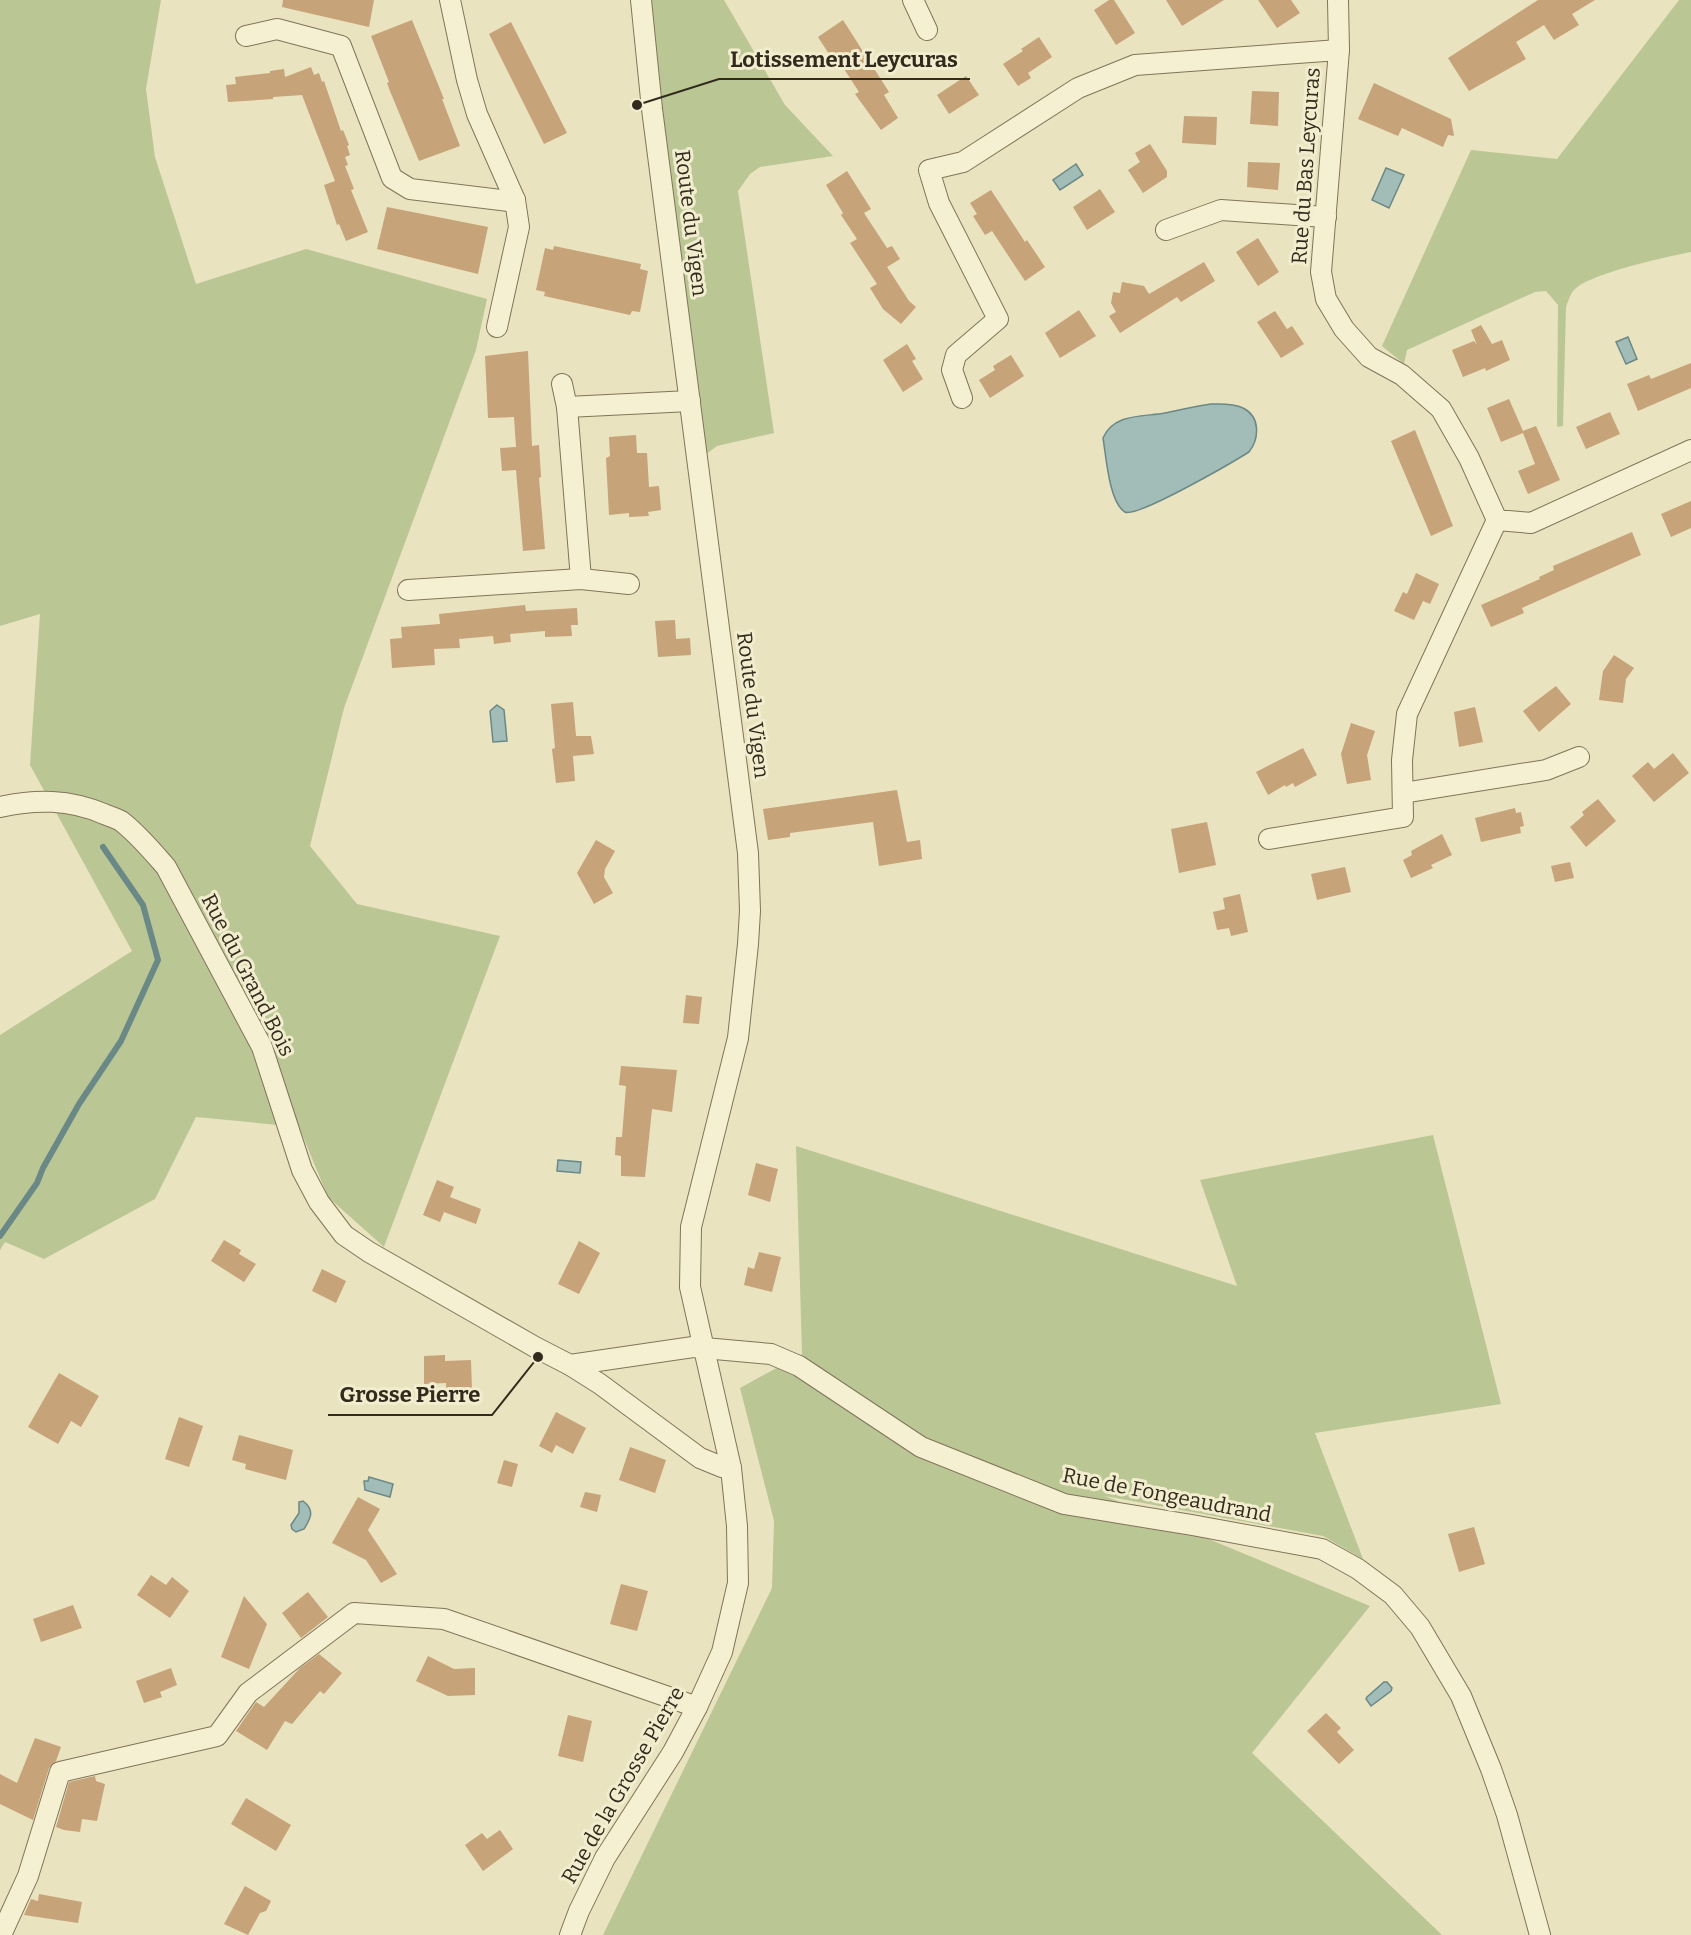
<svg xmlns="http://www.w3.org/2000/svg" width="1691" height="1935" font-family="Bitter,serif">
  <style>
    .green { fill: #bac795 }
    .water { fill: #a2bcb8; stroke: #6a8986; stroke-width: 1.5 }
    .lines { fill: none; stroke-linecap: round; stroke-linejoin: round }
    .stream { stroke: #6a8986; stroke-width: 6 }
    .building { fill: #c6a378 }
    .minor-casing { stroke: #817459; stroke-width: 22 }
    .minor { stroke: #f6f0d2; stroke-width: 20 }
    .labels { text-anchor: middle; stroke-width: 6; stroke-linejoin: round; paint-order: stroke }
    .street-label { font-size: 21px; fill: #322a1c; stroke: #f2edce }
    .leader { fill: none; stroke: #322a1c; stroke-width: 2 }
    .callout-dot { fill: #322a1c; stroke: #f2edce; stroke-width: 2 }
    .callout-label { font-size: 22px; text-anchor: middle; font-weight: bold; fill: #322a1c; stroke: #f2edce; stroke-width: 6; stroke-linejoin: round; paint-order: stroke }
  </style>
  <rect width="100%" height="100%" fill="#eae3bf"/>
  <g class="green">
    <path d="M0 0H161L146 89 155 157 196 284 306 249 487 299 476 350 344 708 310 846 357 904 500 936 384 1247 328 1197 299 1127 196 1117 155 1199 44 1259 5 1242 0 1250V1035L132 951 30 765 40 614 0 626Z"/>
    <path d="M650 0H724L785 105 833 156 760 167 750 174 738 191 774 433 717 446 705 455 661 155Z"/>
    <path d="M1679 0H1691V252C1666 257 1590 273 1574 290 1570 294 1568 302 1566 307L1563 426 1557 427 1558 305 1546 291 1535 292 1407 350 1404 364 1382 346 1471 150 1557 159Z"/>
    <path d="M1433 1135 1501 1404 1315 1433 1363 1559 1323 1536 1105 1496 1370 1606 1252 1753 1442 1935H603L772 1588 774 1521 740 1388 802 1354 796 1146 1237 1286 1200 1180Z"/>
  </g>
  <g class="water">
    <path d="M1076 164 1083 175 1060 190 1053 180Z"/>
    <path d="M1386 168 1404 175 1389 208 1372 200Z"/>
    <path d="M1628 337 1637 359 1626 364 1616 342Z"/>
    <path d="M1211 404C1221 404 1233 403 1243 408 1261 417 1259 439 1249 452 1233 462 1137 518 1125 512 1109 503 1106 455 1103 438 1114 413 1143 417 1165 413 1180 410 1195 406 1211 404Z"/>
    <path d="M497 705 504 710 507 741 493 742 490 711Z"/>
    <path d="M558 1160 581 1162 580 1173 557 1171Z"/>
    <path d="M369 1477 393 1484 390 1497 365 1490 364 1481H368Z"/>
    <path d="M303 1501C315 1510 311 1518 304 1529L296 1532 292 1529 291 1525 299 1513V1502Z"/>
    <path d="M1384 1682H1387L1392 1688 1391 1691 1371 1706 1366 1699 1367 1697Z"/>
  </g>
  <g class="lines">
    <path class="stream" d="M0 1236 37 1183 43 1168 79 1104 121 1041 158 960 143 905 103 847"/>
  </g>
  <g class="building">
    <path d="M283 0H374L369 27 282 7Z"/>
    <path d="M1109 0H1114L1135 33 1116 45 1094 10Z"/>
    <path d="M1166 0H1224L1182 26Z"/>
    <path d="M1258 0H1291L1300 13 1277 28Z"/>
    <path d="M1538 0H1595L1572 14 1579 25 1554 40 1544 25 1516 42 1526 59 1469 91 1448 58Z"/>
    <path d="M412 20 444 99H442L460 146 419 161 390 91 387 83 389 82 371 36Z"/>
    <path d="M843 20 889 92 884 95 898 118 881 130 855 94 859 92 833 52 829 54 818 37Z"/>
    <path d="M511 22 567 133 544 144 489 34Z"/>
    <path d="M1039 37 1052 57 1028 73 1031 78 1018 86 1003 64 1023 51 1021 49Z"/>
    <path d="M311 67 314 75 319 73 322 82 324 81 341 131 343 130 349 145 347 146 350 155 345 157 348 165 345 166 354 189 351 190 368 232 346 241 339 224 337 225 324 185 335 181 302 95 273 97V99L228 102 226 85 236 84 235 77 270 73V71L284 69 285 77Z"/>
    <path d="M966 76 979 95 949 114 937 95Z"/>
    <path d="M1374 83 1451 119 1454 136 1448 135 1443 147 1402 128 1398 136 1358 119Z"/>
    <path d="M1252 91 1279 92 1278 126 1250 124Z"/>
    <path d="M1184 116 1217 117 1216 145 1182 143Z"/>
    <path d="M1150 144 1167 171V177L1143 193 1128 170 1140 162 1135 153Z"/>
    <path d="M1248 162 1280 163 1278 190 1247 187Z"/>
    <path d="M847 171 871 209 864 213 887 248 892 246 900 259 887 267 909 301 916 307 901 324 883 309 870 288 877 284 850 243 857 239 841 215 843 213 826 185Z"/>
    <path d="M1100 189 1115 212 1087 230 1073 207Z"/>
    <path d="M991 190 1025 242 1027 240 1045 267 1025 281 992 231 985 235 973 216 977 214 970 203Z"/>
    <path d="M387 207 488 227 478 274 377 249Z"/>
    <path d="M1258 238 1279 272 1258 286 1236 252Z"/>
    <path d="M554 246 641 264 640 269 648 271 640 312 632 311 630 315 544 296 545 292 536 290 545 248 553 250Z"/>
    <path d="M1204 262 1215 281 1181 302 1177 297 1120 333 1109 316 1116 312 1111 303 1113 292 1120 293 1122 282 1144 286 1149 294Z"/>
    <path d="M1079 310 1096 336 1060 358 1045 333Z"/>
    <path d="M1275 311 1287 329 1292 326 1304 344 1281 358 1257 322Z"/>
    <path d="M1481 325 1492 344 1502 340 1510 360 1486 371 1485 368 1463 377 1452 350 1474 341 1477 345 1471 330Z"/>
    <path d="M907 344 916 359 912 361 923 379 903 392 883 360Z"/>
    <path d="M528 351 532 446 539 445 541 477 539 478 545 549 523 551 516 470 502 471 500 448 516 447 514 417 488 418 485 356Z"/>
    <path d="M1011 355 1024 376 990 398 979 380 995 370 993 366Z"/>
    <path d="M1691 363V388L1638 411 1627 384 1649 375 1651 379Z"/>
    <path d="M1509 399 1523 431 1536 426 1560 480 1528 494 1518 471 1535 464 1523 433 1501 442 1487 408Z"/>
    <path d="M1610 412 1620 434 1586 449 1576 427Z"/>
    <path d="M1415 430 1453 526 1431 536 1391 441Z"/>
    <path d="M636 435 637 453H647L649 487 659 486 661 510 648 512 649 516 629 517V513L609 515 606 458 610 456 609 437Z"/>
    <path d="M1691 501V528L1671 537 1661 514Z"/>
    <path d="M1632 532 1641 555 1522 608 1524 613 1491 627 1481 605 1540 579 1539 577 1554 570 1553 566Z"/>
    <path d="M1416 573 1439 584 1430 604 1423 601 1414 620 1394 611 1403 592 1407 594Z"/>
    <path d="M525 605 526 611 577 608 578 625H571L572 636 545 637V631L510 634 511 642 494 644 493 636 459 639 460 648 434 649 435 665 392 668 390 639 402 638 401 627 440 624 439 614Z"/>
    <path d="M675 620 676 639 690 638 691 655 658 657 655 621Z"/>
    <path d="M1614 655 1634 668 1626 679 1623 703 1599 700 1603 671Z"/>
    <path d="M1556 686 1571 704 1539 732 1523 711Z"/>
    <path d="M573 702 576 736H591L594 754 573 756 575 781 556 783 552 749 555 748 551 704Z"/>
    <path d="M1475 707 1483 742 1459 747 1454 712Z"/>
    <path d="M1351 723 1375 731 1367 755 1371 780 1347 784 1341 754Z"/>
    <path d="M1303 748 1317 775 1295 787 1293 783 1286 787 1285 785 1268 795 1256 772Z"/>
    <path d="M1673 753 1689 773 1654 802 1632 776 1648 762 1654 769Z"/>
    <path d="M897 790 907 842 920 840 922 859 879 866 873 822 790 833V837L768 840 763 809Z"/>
    <path d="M1598 799 1616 821 1586 847 1570 827 1584 815 1582 812Z"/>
    <path d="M1515 808 1516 813 1521 812 1524 826 1520 827 1521 833 1481 842 1475 818Z"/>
    <path d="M1207 822 1216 865 1179 873 1171 829Z"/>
    <path d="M1442 834 1452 855 1431 865 1433 868 1411 878 1403 860 1412 855 1411 851Z"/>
    <path d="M596 840 615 851 605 869 604 877 613 893 594 904 577 873Z"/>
    <path d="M1570 862 1574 878 1555 882 1551 866Z"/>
    <path d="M1345 867 1351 892 1317 900 1311 874Z"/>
    <path d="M1240 894 1248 932 1231 936 1229 928 1217 930 1213 912 1225 909 1223 898Z"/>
    <path d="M686 995 702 997 699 1024 683 1023Z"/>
    <path d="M621 1066 677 1070 672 1112 652 1109 645 1177 621 1176V1156L615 1155 616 1137H622L626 1086 619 1085Z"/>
    <path d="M756 1163 778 1169 770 1202 748 1195Z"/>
    <path d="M437 1180 454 1187 450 1197 481 1209 476 1224 444 1212 440 1222 423 1215Z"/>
    <path d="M224 1240 241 1250 239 1254 256 1264 244 1282 211 1261Z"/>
    <path d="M579 1241 600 1253 579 1294 558 1284Z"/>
    <path d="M759 1252 781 1257 772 1292 744 1285 748 1267 754 1269Z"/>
    <path d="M322 1269 346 1281 336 1303 312 1291Z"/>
    <path d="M445 1355V1361L471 1360 472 1391 446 1392V1383L424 1384V1356Z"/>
    <path d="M59 1373 99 1396 81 1427 71 1421 58 1444 28 1427Z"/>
    <path d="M556 1412 586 1428 573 1454 556 1445 552 1453 539 1446Z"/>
    <path d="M179 1417 203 1426 189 1467 165 1459Z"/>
    <path d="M239 1435 293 1450 286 1480 245 1469 246 1464 232 1460Z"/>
    <path d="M630 1447 666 1460 655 1493 619 1480Z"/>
    <path d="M504 1460 518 1464 512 1487 497 1483Z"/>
    <path d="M585 1492 601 1495 597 1512 580 1507Z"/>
    <path d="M358 1497 380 1509 368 1530 397 1574 381 1583 366 1560 332 1543Z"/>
    <path d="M1474 1527 1485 1564 1459 1572 1448 1534Z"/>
    <path d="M151 1575 166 1585 172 1577 189 1591 170 1618 137 1595Z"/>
    <path d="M621 1584 648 1591 637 1631 610 1624Z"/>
    <path d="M308 1592 328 1617 301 1638 282 1613Z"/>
    <path d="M244 1596 267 1624 249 1669 221 1657Z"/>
    <path d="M73 1605 82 1628 41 1642 33 1619Z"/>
    <path d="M319 1654 342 1673 324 1694 320 1691 292 1724 285 1721 267 1750 236 1731 256 1702 264 1707 300 1668Z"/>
    <path d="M428 1656 454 1669 475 1668V1695L448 1696 416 1681Z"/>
    <path d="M171 1668 177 1685 160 1692 162 1697 144 1703 136 1681Z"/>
    <path d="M1326 1713 1341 1728 1337 1732 1354 1750 1339 1764 1307 1731Z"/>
    <path d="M568 1715 592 1721 583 1762 558 1756Z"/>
    <path d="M35 1738 61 1747 56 1761 49 1768 33 1820 0 1804V1774L17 1783Z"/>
    <path d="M95 1776 96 1781 105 1784 97 1821 82 1819 80 1832 64 1830 56 1827 69 1782Z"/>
    <path d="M246 1798 291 1825 276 1851 231 1824Z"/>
    <path d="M500 1830 513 1849 483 1871 465 1845 482 1833 487 1839Z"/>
    <path d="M245 1886 271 1901 266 1911 260 1913 248 1935 224 1924Z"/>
    <path d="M39 1894 82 1902 78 1923 24 1915 31 1899 38 1901Z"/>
  </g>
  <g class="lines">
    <defs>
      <g id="minor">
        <path d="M450 0 467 80 477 114 515 200 519 227 497 327"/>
        <path d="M913 0 927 30"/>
        <path d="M1338 0 1339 50 1321 272 1326 299 1344 329 1369 357 1402 375 1441 409 1469 458 1497 520 1531 523 1691 450"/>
        <path d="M246 36 277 29 341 46 392 178 410 189 509 201 515 200"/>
        <path d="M1166 230 1221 210 1326 217"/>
        <path d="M562 384 567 407 581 579"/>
        <path d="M962 398 952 370 956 355 998 319 939 203 929 170 963 162 1078 88 1135 65 1339 50"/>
        <path d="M567 407 690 401"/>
        <path d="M408 590 581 579 629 584"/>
        <path d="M1403 793 1546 770 1579 757"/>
        <path d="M0 807C36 799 69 799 104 814 109 816 116 818 121 821 138 834 152 851 166 867L262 1047 302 1170 319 1202 344 1235 369 1252 535 1347 570 1365 600 1384 700 1458 722 1467 731 1468"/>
        <path d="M1269 839 1403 817 1402 760 1407 714 1497 520"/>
        <path d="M570 1365 693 1347 771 1354 799 1366 921 1447 1064 1504 1192 1525 1322 1549 1358 1569 1393 1595 1420 1627 1461 1696 1491 1769 1507 1815 1540 1935"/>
        <path d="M1 1935 28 1876 60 1772 217 1736 248 1693 354 1613 444 1619 697 1707"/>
        <path d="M570 1935 579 1911 605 1858 673 1752 697 1707 722 1652 738 1583 737 1526 731 1468 690 1287 691 1227 738 1038 748 944 750 911 748 853 652 109 641 0"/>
      </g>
    </defs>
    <use href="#minor" class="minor-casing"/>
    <use href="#minor" class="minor"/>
  </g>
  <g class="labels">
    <g class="street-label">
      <text transform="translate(1306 166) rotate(-86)" y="7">Rue du Bas Leycuras</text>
      <text transform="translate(691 223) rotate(83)" y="7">Route du Vigen</text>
      <text transform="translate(753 705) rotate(83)" y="7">Route du Vigen</text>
      <text transform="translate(248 975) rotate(63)" y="7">Rue du Grand Bois</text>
      <text transform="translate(1167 1495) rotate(11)" y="7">Rue de Fongeaudrand</text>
      <text transform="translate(623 1785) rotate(-60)" y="7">Rue de la Grosse Pierre</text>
    </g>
  </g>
  <path class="leader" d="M637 105L719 79H970M538 1357L492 1415H328"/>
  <g class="callout-dot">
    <circle cx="637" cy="105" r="6"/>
    <circle cx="538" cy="1357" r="6"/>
  </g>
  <g class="callout-label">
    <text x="844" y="67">Lotissement Leycuras</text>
    <text x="410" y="1402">Grosse Pierre</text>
  </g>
</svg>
